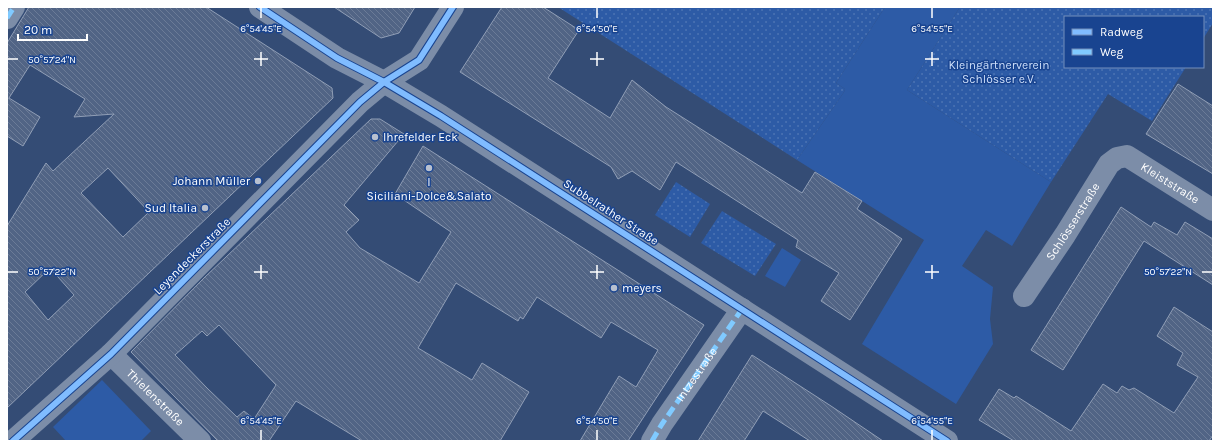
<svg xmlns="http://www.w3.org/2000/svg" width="1220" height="448" font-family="Karla,sans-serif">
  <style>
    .park { fill: #2d5ba6 }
    .garden { fill: url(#garden-dots) }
    .building { fill: url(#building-back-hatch); stroke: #909eb6; fill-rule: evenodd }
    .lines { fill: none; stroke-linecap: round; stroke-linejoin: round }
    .minor { stroke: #7c8da8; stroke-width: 22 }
    .major { stroke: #7b8ca7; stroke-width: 22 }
    .quiet { stroke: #80caff; stroke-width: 5; stroke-dasharray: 10 5; stroke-linecap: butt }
    .cycleway-casing { stroke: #194490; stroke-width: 8 }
    .cycleway { stroke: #80bcff; stroke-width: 6 }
    .ticks { fill: none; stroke: #fff; stroke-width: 1.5 }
    .poi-dot { fill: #b8c0cf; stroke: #194490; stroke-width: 1.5 }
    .labels { text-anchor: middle; stroke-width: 3; stroke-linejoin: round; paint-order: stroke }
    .park-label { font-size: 12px; fill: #cedffa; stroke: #194490 }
    .poi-label { font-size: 12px; fill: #fff; stroke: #194490; text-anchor: start }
    .street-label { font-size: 12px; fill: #fff; stroke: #194490 }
    .ticks-label { font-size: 10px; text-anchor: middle; fill: #fff; stroke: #194490; stroke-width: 3; stroke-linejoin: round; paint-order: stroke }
  </style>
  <defs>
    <pattern id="garden-dots" width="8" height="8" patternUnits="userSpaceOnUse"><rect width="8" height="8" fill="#2d5ba6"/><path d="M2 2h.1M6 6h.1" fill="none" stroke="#4c74b3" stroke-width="1.8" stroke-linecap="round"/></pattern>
    <pattern id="building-back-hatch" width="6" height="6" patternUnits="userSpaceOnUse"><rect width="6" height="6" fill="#516485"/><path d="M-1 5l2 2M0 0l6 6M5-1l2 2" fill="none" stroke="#6b7b97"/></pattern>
  </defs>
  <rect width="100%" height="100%" fill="#344c75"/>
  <g class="park">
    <path d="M885 7H960L907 90 1051 182 1012 246 986 230 962 266 993 287 990 319 993 344 956 404 862 344 924 240 797 160 844 92 845 89 836 83Z"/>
    <path d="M782 248 801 260 785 287 765 276Z"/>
    <path d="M102 380 151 431 141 441H66L53 427Z"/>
  </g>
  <g class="garden">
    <path d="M558 7H885L836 83 845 89 844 92 797 160Z"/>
    <path d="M960 7H1213V23L1203 39V17H1065V67H1186L1152 121 1108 94 1051 182 907 90Z"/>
    <path d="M676 182 710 204 690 237 655 215Z"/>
    <path d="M722 211 776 244 755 276 701 243Z"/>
  </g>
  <g class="building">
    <path d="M29 7H206L332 88 333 98 7 408V226L46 163 53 171 114 114 74 117 85 99 30 65 9 98 40 117 23 146 7 136V43ZM108 168 149 212 123 237 81 193ZM50 268 74 295 48 320 25 292Z"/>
    <path d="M334 7H415L399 33 381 38Z"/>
    <path d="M502 7H543L579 30 548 78 610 118 632 80 666 107 802 193 815 172 862 201 857 209 902 239 850 320 821 301 839 273 796 247 798 240 676 162 660 190 632 171 618 179 611 167 460 72Z"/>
    <path d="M1178 84 1213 106V174L1146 134Z"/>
    <path d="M371 119H380L404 134 344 205 359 220 346 232 360 248 419 283 451 232 395 194 423 146 704 325 628 441H580L619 376 636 387 658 350 611 322 601 338 537 297 523 319 520 317 518 321 456 283 418 348 472 380 482 363 529 392 500 441H362L296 401 269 441H218L131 352 205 277ZM219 325 276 385 254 419 244 411 237 417 207 388 175 355 202 331 207 336Z"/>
    <path d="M1121 207 1151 227 1154 222 1177 235 1185 222 1213 239V285L1144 241 1063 370 1031 350Z"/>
    <path d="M1174 307 1213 332V435L1209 441H1014L979 420 999 389 1014 398 1016 396 1071 431 1103 384 1117 393 1122 386 1129 390 1134 388 1174 413 1198 377 1177 365 1183 353 1157 336Z"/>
    <path d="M752 355 831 406 883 441H810L763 411 744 441H698Z"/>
  </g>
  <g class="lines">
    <g class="minor">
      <path d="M7 18 14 7"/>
      <path id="s1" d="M1024 296 1065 235 1109 164 1117 158 1127 156 1213 210"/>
      <path id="s2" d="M111 354 200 441"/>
      <path d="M13 441 111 354 360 102 384 82 419 60 453 7"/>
      <path id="s3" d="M652 441 662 424 742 309"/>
    </g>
    <path class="major" d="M260 7 337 58 384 82 441 116 947 441"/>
    <g class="quiet">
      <path d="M7 18 14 7"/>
      <path d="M652 441 662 424 742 309"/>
    </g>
    <defs>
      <g id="cycleway">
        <path d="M260 7 337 58 384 82 441 116 947 441"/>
        <path d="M13 441 111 354 360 102 384 82 419 60 453 7"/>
      </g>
    </defs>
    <use href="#cycleway" class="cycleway-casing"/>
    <use href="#cycleway" class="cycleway"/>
  </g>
  <path class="ticks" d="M261 8V18M597 8V18M932 8V18M261 52V66M597 52V66M932 52V66M8 59H18M254 59H268M590 59H604M925 59H939M261 265V279M597 265V279M932 265V279M8 272H18M254 272H268M590 272H604M925 272H939M1202 272H1212M261 430V440M597 430V440M932 430V440"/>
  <g class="poi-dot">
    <circle cx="375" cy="137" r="4"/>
    <circle cx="429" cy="168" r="4"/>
    <circle cx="258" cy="181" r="4"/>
    <circle cx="205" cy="208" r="4"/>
    <circle cx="614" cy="288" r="4"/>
  </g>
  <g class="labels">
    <g class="park-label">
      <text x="999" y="69">Kleingärtnerverein<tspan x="999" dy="14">Schlösser e.V.</tspan></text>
    </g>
    <g class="poi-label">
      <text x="383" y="141">Ihrefelder Eck</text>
      <text x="250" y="185" text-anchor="end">Johann Müller</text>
      <text x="429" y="186" text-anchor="middle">I<tspan x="429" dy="14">Siciliani-Dolce&amp;Salato</tspan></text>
      <text x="197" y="212" text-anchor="end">Sud Italia</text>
      <text x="622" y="292">meyers</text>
    </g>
    <g class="street-label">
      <text dy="4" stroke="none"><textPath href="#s1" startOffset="228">Kleiststraße</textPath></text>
      <text transform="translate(611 212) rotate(33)" y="4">Subbelrather Straße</text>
      <text dy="4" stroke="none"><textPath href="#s1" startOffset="89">Schlösserstraße</textPath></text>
      <text transform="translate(192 256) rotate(-45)" y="4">Leyendeckerstraße</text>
      <text dy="4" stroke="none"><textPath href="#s3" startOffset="80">Intzestraße</textPath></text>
      <text dy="4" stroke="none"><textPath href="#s2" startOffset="62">Thielenstraße</textPath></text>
    </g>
  </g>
  <g class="ticks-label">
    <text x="261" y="32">6°54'45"E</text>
    <text x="597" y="32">6°54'50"E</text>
    <text x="932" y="32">6°54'55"E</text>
    <text x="52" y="63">50°57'24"N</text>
    <text x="52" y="275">50°57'22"N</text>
    <text x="1168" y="275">50°57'22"N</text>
    <text x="261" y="424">6°54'45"E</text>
    <text x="597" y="424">6°54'50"E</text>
    <text x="932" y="424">6°54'55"E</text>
  </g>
  <rect width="1220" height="448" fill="none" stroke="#ffffff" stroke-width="16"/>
  <rect x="1064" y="16" width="140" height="52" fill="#194490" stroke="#758fbc"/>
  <rect x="1072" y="29" width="20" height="6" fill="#80bcff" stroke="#758fbc"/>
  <text x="1100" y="36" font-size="12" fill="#ffffff">Radweg</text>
  <rect x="1072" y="49" width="20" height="6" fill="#80caff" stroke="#758fbc"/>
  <text x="1100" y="56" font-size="12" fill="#ffffff">Weg</text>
  <path d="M18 34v6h69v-6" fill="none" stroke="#ffffff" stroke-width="2"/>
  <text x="24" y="34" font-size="12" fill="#ffffff" stroke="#194490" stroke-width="3" paint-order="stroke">20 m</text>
</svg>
